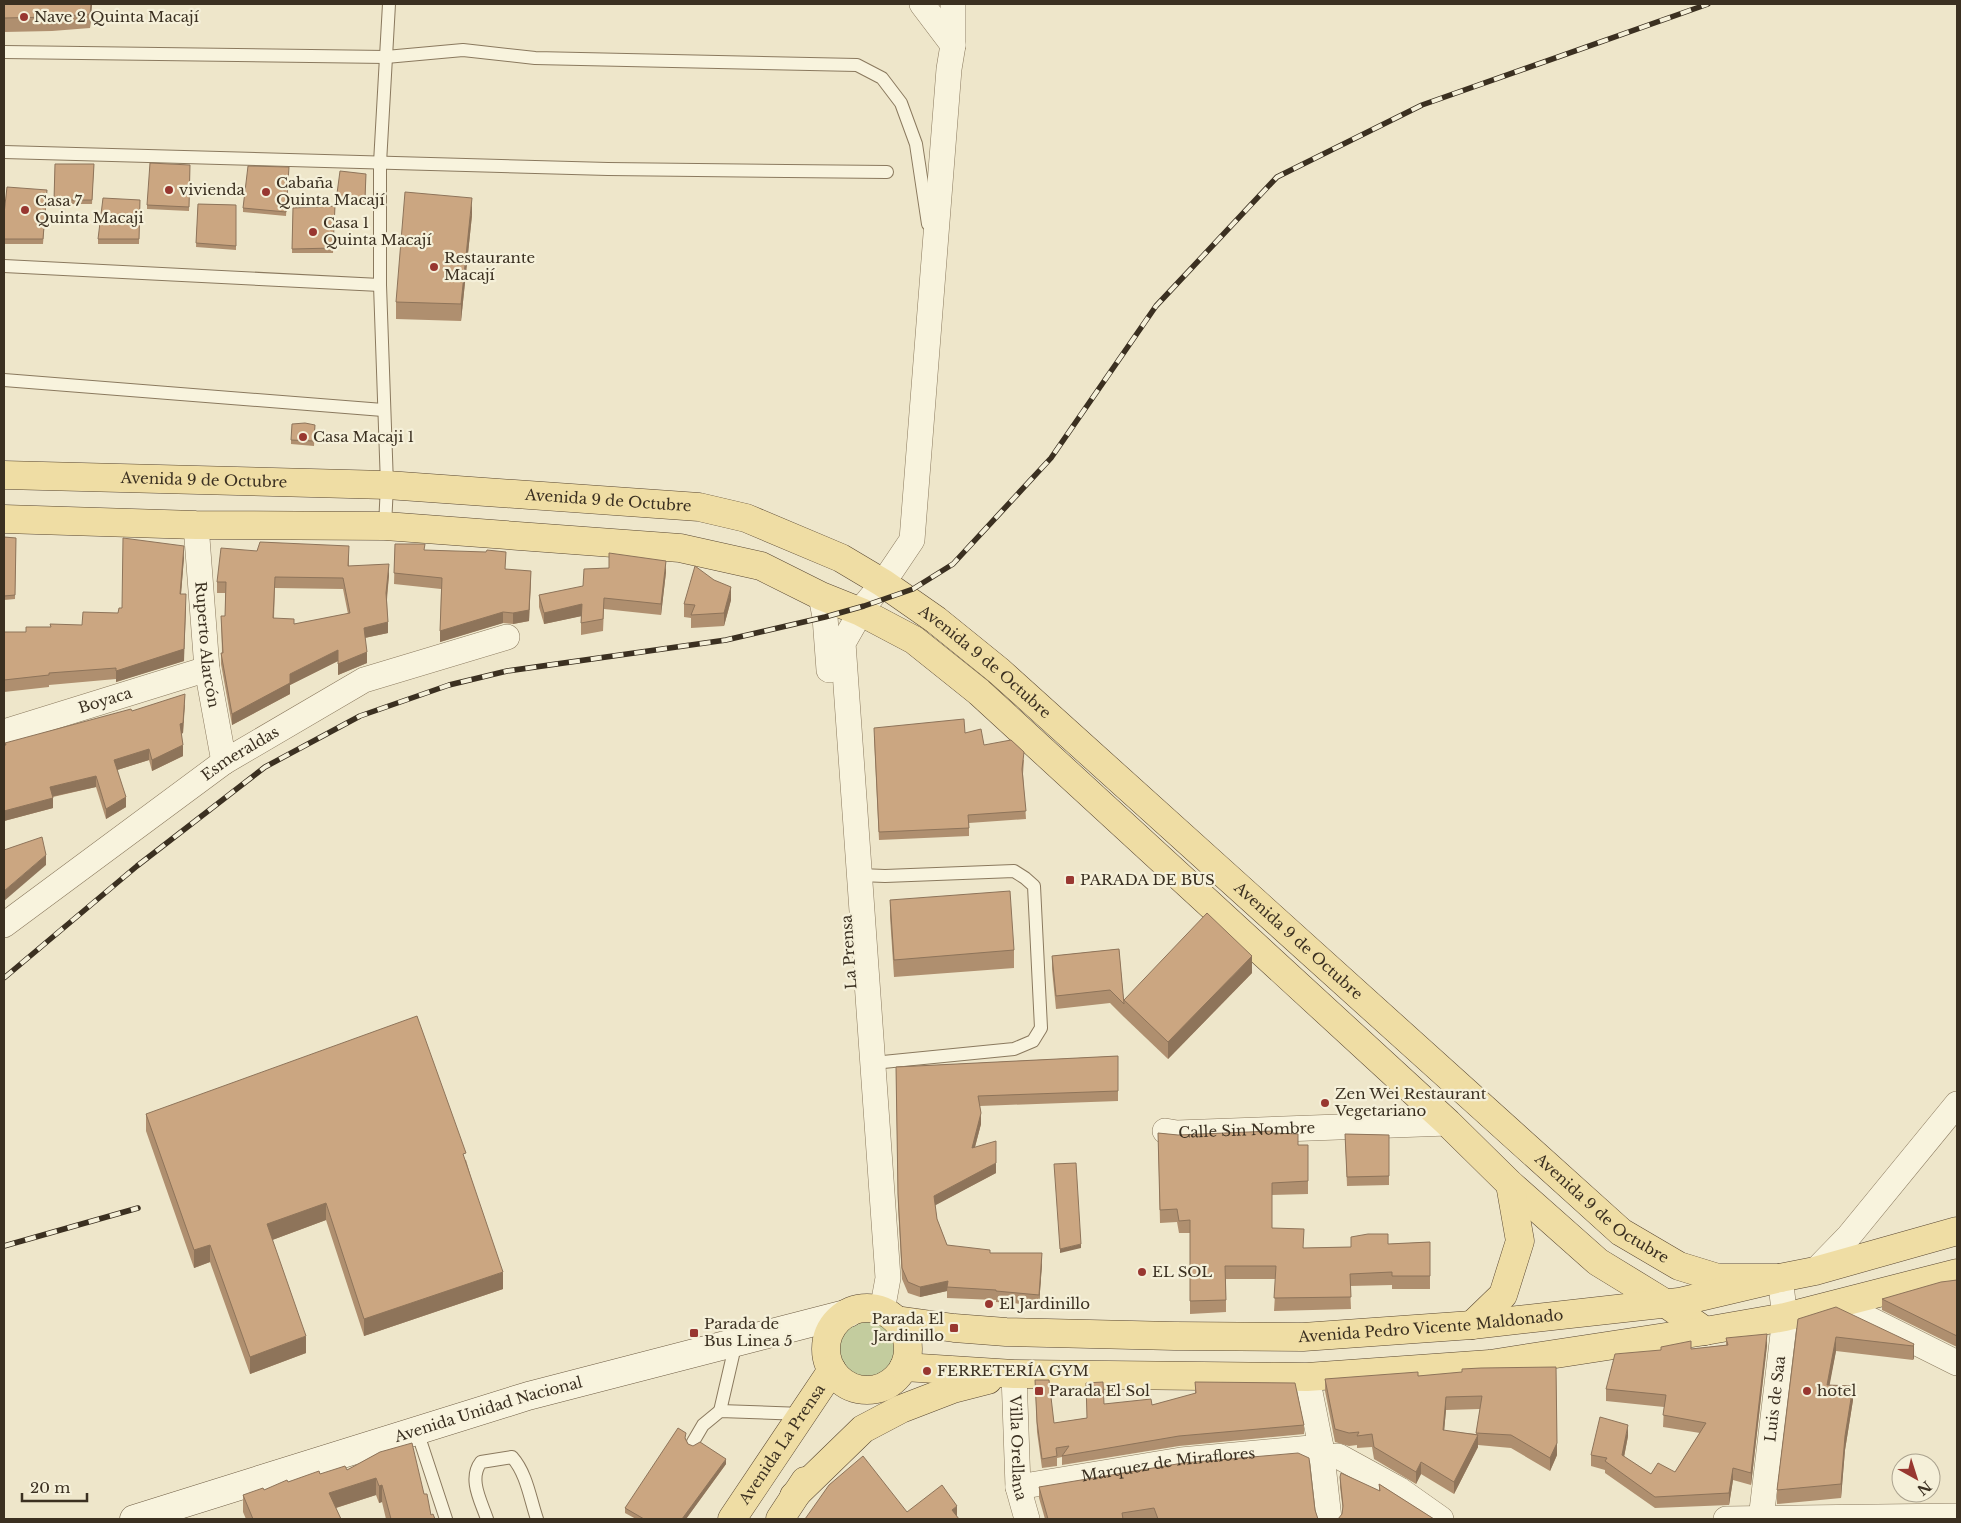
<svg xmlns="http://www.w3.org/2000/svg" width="1961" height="1523" font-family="'Libre Baskerville',serif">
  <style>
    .green { fill: #c3cc9e }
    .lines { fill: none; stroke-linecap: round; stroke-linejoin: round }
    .lane-casing { stroke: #8a795e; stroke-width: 14 }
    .street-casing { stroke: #8a795e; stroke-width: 26 }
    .secondary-casing { stroke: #6c5a41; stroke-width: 29 }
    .primary-casing { stroke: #594732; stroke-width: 29 }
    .lane { stroke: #f8f3dd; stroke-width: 12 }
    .street { stroke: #f8f3dd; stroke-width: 25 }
    .secondary { stroke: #f8f3dd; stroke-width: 28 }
    .primary { stroke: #efdda4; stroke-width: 28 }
    .rail-casing { stroke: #3b3021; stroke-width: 5.5 }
    .rail { stroke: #f5f0d9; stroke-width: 4; stroke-dasharray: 11; stroke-linecap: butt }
    .wall { fill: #af8f6f; fill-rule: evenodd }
    .shaded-wall { fill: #8e745a }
    .building { fill: #cba681; stroke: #8e745a; fill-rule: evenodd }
    .poi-dot { fill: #983730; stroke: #f5f0d9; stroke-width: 2 }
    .labels { text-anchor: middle; stroke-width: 4.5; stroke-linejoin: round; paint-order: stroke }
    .poi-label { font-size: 15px; fill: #3b3021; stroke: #f5f0d9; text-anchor: start }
    .street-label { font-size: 15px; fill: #3b3021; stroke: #f5f0d9 }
  </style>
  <rect width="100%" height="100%" fill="#eee6ca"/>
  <circle class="green" cx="869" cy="1350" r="33"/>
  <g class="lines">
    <defs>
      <g id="lane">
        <path d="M4 52 386 57 463 50 535 58 857 65 882 78 901 103 916 144 928 224"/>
        <path d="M4 152 608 169 887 172"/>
        <path d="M4 266 380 285"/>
        <path d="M4 380 383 410"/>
        <path d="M385 526 387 485 380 285V163L389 4"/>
        <path d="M860 875 885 876 1014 871 1025 878 1034 886 1041 1028 1033 1041 1014 1049 873 1063"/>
        <path d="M720 1411 736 1342"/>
        <path d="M417 1431 446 1519"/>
        <path d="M693 1442 703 1425 720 1411 803 1414"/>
        <path d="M487 1519C481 1501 468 1479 481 1462L512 1457C527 1474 530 1499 537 1519"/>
      </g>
      <g id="street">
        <path d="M922 4 953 45"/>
        <path id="s1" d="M196 525 207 669 224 762"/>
        <path d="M821 596 825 617 829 670"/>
        <path id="s2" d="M4 732 207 669"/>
        <path id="s3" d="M4 925 224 762 364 680 507 637"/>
        <path id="s4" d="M1165 1131 1177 1133 1448 1123"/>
        <path d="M1815 1271 1849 1236 1957 1104"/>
        <path d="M1839 1304 1957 1363"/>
        <path d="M882 1311 888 1278 843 643 864 606 883 583 912 540 949 69 953 45V4"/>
        <path id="s5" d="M1014 1374 1018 1487 1027 1519"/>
        <path d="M1307 1377 1321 1447 1329 1519"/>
        <path d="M1322 1458 1338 1456 1400 1490 1441 1519"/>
        <path id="s6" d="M1018 1487 1181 1460 1321 1447"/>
        <path d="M1726 1519 1957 1516"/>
        <path id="s7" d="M1761 1519 1785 1317 1780 1278"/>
      </g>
      <g id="secondary">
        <path id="s8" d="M134 1519 528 1396 849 1313"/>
      </g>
      <g id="primary">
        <path id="s9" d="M4 475 387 485 699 507 746 518 841 558 883 583 936 620 999 671 1621 1232 1679 1266 1718 1278H1780"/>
        <path d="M4 519 196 525 385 526 680 548 761 566 821 596 861 612 914 640 979 692 1448 1123 1510 1184 1598 1262 1665 1303 1705 1331"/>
        <circle cx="867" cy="1349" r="41"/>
        <path id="s10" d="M896 1320 954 1328 1006 1332 1174 1336 1303 1337 1472 1325 1679 1302 1780 1278 1815 1271 1957 1231"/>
        <path d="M1472 1325 1503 1295 1520 1241 1510 1184"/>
        <path d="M904 1367 1014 1374 1307 1377 1490 1364 1705 1331 1785 1317 1957 1273"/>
        <path d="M794 1496 863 1429 901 1409 953 1389 988 1380"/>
        <path id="s11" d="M732 1519 832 1370"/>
        <path d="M780 1519 805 1481"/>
      </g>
    </defs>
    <use href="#lane" class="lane-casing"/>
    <use href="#street" class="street-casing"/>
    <use href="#secondary" class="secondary-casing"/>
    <use href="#primary" class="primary-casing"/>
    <use href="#lane" class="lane"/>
    <use href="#street" class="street"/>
    <use href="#secondary" class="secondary"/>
    <use href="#primary" class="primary"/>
    <defs>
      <g id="rail">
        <path d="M4 978 137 866 265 767 360 716 449 685 507 671 726 640 825 617 864 606 913 589 953 564 1051 458 1156 306 1277 177 1422 105 1708 4"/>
        <path d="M4 1246 138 1208"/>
      </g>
    </defs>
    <use href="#rail" class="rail-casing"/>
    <use href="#rail" class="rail"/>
  </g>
  <g class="wall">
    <path d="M4 4H92L90 28 52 31 4 32Z"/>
    <path d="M55 164H94L92 204H54Z"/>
    <path d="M190 165 189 211 147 209V205Z"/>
    <path d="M289 171 286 216 243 212V208Z"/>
    <path d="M366 174 365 203 336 205V201Z"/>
    <path d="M47 190 43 244H4V214Z"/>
    <path d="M140 200 139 244H98V239Z"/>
    <path d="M198 204 236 205V250L196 247Z"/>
    <path d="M335 206 333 253H292L293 208Z"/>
    <path d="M472 215 461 321 396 319V302Z"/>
    <path d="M315 425 314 446 291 444V440Z"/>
    <path d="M4 537 16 538 15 599 4 600Z"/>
    <path d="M395 544 506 569 531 582 529 621 513 624 503 623 440 642 441 589 394 584Z"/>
    <path d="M257 551 349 557V566L389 575 387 600 388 633 365 638 367 663 338 675V661L290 685V694L232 725 221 664V653H222L221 616H225V593H217V582ZM275 588 343 589 348 614 294 624 274 618Z"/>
    <path d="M184 557 181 594 184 661 116 682V679L49 685V687L4 692V632H26L50 627 82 625 118 613 122 608Z"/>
    <path d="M666 572 661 615 604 609 603 631 581 635V616L544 624 539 607V595Z"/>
    <path d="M731 600 724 626 691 628V618L684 617V604Z"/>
    <path d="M185 705 183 733 181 734 183 756 152 771 149 760 117 770 126 807 106 819 96 787 53 797V808L4 821V745L132 711Z"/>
    <path d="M874 736 984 745 1024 760 1023 774 1026 819 969 823V836L879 840Z"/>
    <path d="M890 900 1014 950V968L894 977 890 917Z"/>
    <path d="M1119 949 1124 1004V1017L1110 1003 1056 1009 1052 969V956Z"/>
    <path d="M1252 973 1168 1059 1124 1017V1000Z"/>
    <path d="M1118 1056V1101L980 1106 981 1124 975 1147 996 1173 935 1205 937 1219 947 1245 1042 1264 1039 1305 996 1302V1300L947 1298V1291L920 1297 908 1293 902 1279 898 1205 896 1067Z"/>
    <path d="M146 1114 466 1160 503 1289 364 1336 326 1220 272 1240 306 1353 250 1374 210 1262 194 1268 146 1131Z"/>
    <path d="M1158 1133 1178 1135 1272 1133 1298 1145H1308V1194L1272 1195V1228L1304 1248 1351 1247V1237L1388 1244 1430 1242V1289H1392V1285L1350 1286 1351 1309 1274 1311 1276 1279H1226V1312L1190 1314V1233H1179L1177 1222 1160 1223Z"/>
    <path d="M1345 1134 1389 1135V1185L1347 1186Z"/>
    <path d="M1957 1280V1347L1882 1310V1299Z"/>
    <path d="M1798 1319 1914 1344V1358L1913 1360 1836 1351 1829 1385 1853 1400 1845 1450 1841 1498 1777 1504V1490Z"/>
    <path d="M1726 1338 1767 1345 1751 1485 1733 1480 1729 1505 1655 1508 1605 1473V1470L1591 1466V1455L1628 1436 1624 1457 1651 1474 1675 1472 1700 1433 1663 1427 1664 1407 1606 1401V1389L1661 1350V1347L1691 1349 1726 1345Z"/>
    <path d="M1556 1367 1557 1455 1550 1471 1511 1448 1478 1445V1447L1454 1494 1421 1474 1416 1484 1374 1459 1372 1447 1357 1448V1445L1349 1446 1335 1442 1325 1391V1379L1418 1376ZM1480 1409 1476 1434 1444 1431 1446 1410Z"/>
    <path d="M1035 1380 1054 1423 1087 1418 1152 1405 1195 1394V1382L1304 1425V1434L1179 1446 1062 1465V1457L1057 1458V1466L1042 1468 1037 1432Z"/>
    <path d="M686 1438V1439L688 1444 726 1464 686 1519H636L625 1513V1508Z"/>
    <path d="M380 1452 424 1494 431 1515 435 1519H386L382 1502 379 1503 376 1495 336 1508 341 1519H246L243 1512V1495L264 1490 288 1482 320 1474 347 1470Z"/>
    <path d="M1340 1477 1379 1491V1484L1434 1519 1342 1514 1343 1511 1340 1487Z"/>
    <path d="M1039 1487 1315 1510 1318 1519H1045L1039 1498Z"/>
  </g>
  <g class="shaded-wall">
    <path d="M91 4H92L90 28V14Z"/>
    <path d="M472 198V215L461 321V304Z"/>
    <path d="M184 546V557L180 606V594Z"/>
    <path d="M666 561V572L661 615V604Z"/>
    <path d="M389 564V575L386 604V593Z"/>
    <path d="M531 571 529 621 513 624V613Z"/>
    <path d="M731 587V600L724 626V613Z"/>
    <path d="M582 604V616L544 624V613Z"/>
    <path d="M186 606 184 661 116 682V671Z"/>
    <path d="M503 612V623L440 642V631Z"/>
    <path d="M388 622V633L364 638V628Z"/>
    <path d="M338 650V661L290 685V694L232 725V714L290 674Z"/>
    <path d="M367 652V663L338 675V664Z"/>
    <path d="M185 694 183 733 180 734V724Z"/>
    <path d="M183 745V756L152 771V760Z"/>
    <path d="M149 749V760L114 771V760Z"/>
    <path d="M96 776V787L50 797V787Z"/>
    <path d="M126 797V807L106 819V809Z"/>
    <path d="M53 798V808L4 821V811Z"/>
    <path d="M46 855V865L4 901V891Z"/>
    <path d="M1252 956V973L1168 1059V1042Z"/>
    <path d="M981 1113V1124L972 1158V1148Z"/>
    <path d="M996 1163V1173L934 1206V1196Z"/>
    <path d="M326 1203V1220L267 1242V1224Z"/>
    <path d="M1081 1244V1248L1060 1253V1249Z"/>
    <path d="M210 1245V1262L194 1268V1250Z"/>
    <path d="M1042 1253V1264L1039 1305V1295Z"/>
    <path d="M503 1272V1289L364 1336V1319Z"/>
    <path d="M948 1281 947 1291 920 1297V1287Z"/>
    <path d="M1767 1334V1345L1751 1485V1473Z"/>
    <path d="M306 1336V1353L250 1374V1357Z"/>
    <path d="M1836 1337V1351L1827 1399V1385Z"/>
    <path d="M1914 1344V1358L1913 1360V1346Z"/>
    <path d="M1853 1386V1400L1845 1450 1841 1498V1484L1845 1436Z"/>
    <path d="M1446 1397V1410L1443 1443V1430Z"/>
    <path d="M1628 1425V1436L1622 1467V1455Z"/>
    <path d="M1478 1435V1447L1454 1494V1482Z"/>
    <path d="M1557 1443V1455L1550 1471V1458Z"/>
    <path d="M726 1459V1464L686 1519H682Z"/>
    <path d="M1421 1462V1474L1416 1484V1472Z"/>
    <path d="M1733 1468V1480L1729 1505V1493Z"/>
    <path d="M376 1478V1495L329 1510V1493Z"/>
    <path d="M382 1485V1502L379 1503V1486Z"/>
    <path d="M957 1506V1519L952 1510Z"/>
  </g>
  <g class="building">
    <path d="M4 4H91L90 14 52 17 4 18Z"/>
    <path d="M150 163 190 165 189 207 147 205Z"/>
    <path d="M55 164H94L92 200H54Z"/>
    <path d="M248 166 289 167 286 212 243 208Z"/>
    <path d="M340 171 366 174 365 198 336 201Z"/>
    <path d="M7 187 47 190 43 239H4V214Z"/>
    <path d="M405 192 472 198 461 304 396 302Z"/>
    <path d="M103 198 140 200 139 239H98Z"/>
    <path d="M198 204 236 205V246L196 243Z"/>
    <path d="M335 206 333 248 292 249 293 208Z"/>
    <path d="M305 423 315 425 314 441 291 440 292 424Z"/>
    <path d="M4 537 16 538 15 595 4 596Z"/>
    <path d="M123 538 184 546 180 594H186L184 649 116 671V668L49 673V675L4 680V632H26V627H51L50 624 82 625 83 612 118 613 119 608H122Z"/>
    <path d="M260 542 349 546 348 566 389 564 386 593 388 622 364 628 367 652 338 664V650L290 674V683L232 714 221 653H223L221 616H225L226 582H217L221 548 257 551ZM275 577 343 578 350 613 294 624V619L273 618Z"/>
    <path d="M395 544H425L424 550 486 552 487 550 506 552 505 569 531 571 529 610 513 613 503 612 440 631 442 578 394 573Z"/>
    <path d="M609 553 666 561 661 604 604 598 603 619 581 623 582 604 544 613 539 595 583 586 584 569 609 568Z"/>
    <path d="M695 566 714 580 731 587 724 613 691 615 695 605 684 604Z"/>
    <path d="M185 694 183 723 180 724 183 745 152 760 149 749 114 760 126 797 106 809 96 776 50 787 53 798 4 811V745H6L5 743 131 709 132 711Z"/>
    <path d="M964 719 965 733 981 729 984 745 1011 740 1024 752 1022 769 1026 811 968 815 969 828 879 832 874 728Z"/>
    <path d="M42 837 46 855 4 891V850Z"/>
    <path d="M1010 891 1014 950 894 960 890 900Z"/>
    <path d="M1207 913 1252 956 1168 1042 1124 1000Z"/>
    <path d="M1119 949 1124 1004 1110 990 1056 996 1052 956Z"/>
    <path d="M417 1016 466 1153 463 1154 503 1272 364 1319 326 1203 267 1224 306 1336 250 1357 210 1245 194 1250 146 1114Z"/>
    <path d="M1118 1056V1091L978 1096 981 1113 972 1148 996 1141V1163L934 1196 937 1219 947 1245 990 1250V1253H1042L1039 1295 996 1291V1290L947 1287 948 1281 920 1287 908 1282 902 1268 898 1194 896 1067Z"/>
    <path d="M1272 1131V1133L1298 1134V1145H1308V1181L1272 1183V1228L1304 1229 1303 1248 1351 1247V1237L1368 1234H1388V1244L1430 1242V1276H1392V1272L1350 1274 1351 1297 1274 1298 1276 1266H1225L1226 1300 1190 1301V1220L1179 1221 1177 1209 1160 1210 1158 1133 1178 1135Z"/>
    <path d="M1345 1134 1389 1135V1176L1347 1177Z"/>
    <path d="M1076 1163 1081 1244 1060 1249 1054 1164Z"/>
    <path d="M1957 1280V1336L1882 1299 1941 1282Z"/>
    <path d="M1836 1307 1914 1344 1913 1346 1836 1337 1827 1385 1853 1386 1845 1436 1841 1484 1777 1490 1798 1319Z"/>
    <path d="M1767 1334 1751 1473 1733 1468 1729 1493 1655 1497 1605 1461 1607 1458 1591 1455 1600 1417 1628 1425 1622 1455 1651 1474 1658 1463 1675 1472 1706 1423 1663 1415 1666 1395 1606 1389 1615 1354 1661 1350V1347L1691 1341V1349L1728 1345 1726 1338Z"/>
    <path d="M1556 1367 1557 1443 1550 1458 1511 1435 1476 1433 1482 1396 1446 1397 1443 1430 1478 1435 1454 1482 1421 1462 1416 1472 1374 1447 1372 1434 1357 1436 1359 1432 1349 1433 1335 1429 1325 1379 1418 1372V1376L1462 1372V1369L1481 1368Z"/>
    <path d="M1035 1380H1049L1054 1423 1087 1418 1086 1383 1103 1382 1104 1404 1151 1399 1152 1405 1196 1393 1195 1382 1295 1383 1304 1425 1179 1436 1062 1456 1069 1446 1056 1448 1057 1456 1042 1459 1037 1422Z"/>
    <path d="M678 1428 686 1433 685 1438 688 1444 693 1446 700 1442 726 1459 682 1519H644L625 1508Z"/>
    <path d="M412 1443 424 1494H427L431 1515 433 1514 435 1519H391L382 1485 379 1486 376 1478 329 1493 341 1519H253L243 1495 263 1488 264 1490 287 1480 288 1482 319 1471 320 1474 345 1466 347 1470 380 1452Z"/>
    <path d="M1298 1453 1309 1458 1315 1510 1318 1519H1158L1154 1508 1122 1513 1123 1519H1048L1039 1487 1183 1463Z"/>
    <path d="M863 1456 907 1512 942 1485 957 1506 952 1510 959 1519H805L829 1485Z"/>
    <path d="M1341 1473 1380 1491 1379 1484 1434 1519H1338L1342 1514 1343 1506 1340 1477Z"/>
  </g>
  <g class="poi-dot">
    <circle cx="24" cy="17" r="5"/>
    <circle cx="169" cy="190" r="5"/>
    <circle cx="266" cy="192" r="5"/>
    <circle cx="25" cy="210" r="5"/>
    <circle cx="313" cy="232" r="5"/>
    <circle cx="434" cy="267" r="5"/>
    <circle cx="303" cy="437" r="5"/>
    <rect x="1065" y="875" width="10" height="10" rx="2.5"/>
    <circle cx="1325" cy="1103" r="5"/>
    <circle cx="1142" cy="1272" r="5"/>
    <circle cx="989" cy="1304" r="5"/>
    <rect x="949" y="1323" width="10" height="10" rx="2.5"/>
    <rect x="689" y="1328" width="10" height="10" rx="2.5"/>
    <circle cx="927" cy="1371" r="5"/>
    <rect x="1034" y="1386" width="10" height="10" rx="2.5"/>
    <circle cx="1807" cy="1391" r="5"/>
  </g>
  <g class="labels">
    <g class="poi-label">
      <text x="34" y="22">Nave 2 Quinta Macají</text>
      <text x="276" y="188">Cabaña<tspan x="276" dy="17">Quinta Macají</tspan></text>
      <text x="179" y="195">vivienda</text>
      <text x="35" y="206">Casa 7<tspan x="35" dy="17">Quinta Macaji</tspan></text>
      <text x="323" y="228">Casa 1<tspan x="323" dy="17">Quinta Macají</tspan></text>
      <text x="444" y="263">Restaurante<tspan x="444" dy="17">Macají</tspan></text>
      <text x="313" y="442">Casa Macaji 1</text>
      <text x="1080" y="885">PARADA DE BUS</text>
      <text x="1335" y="1099">Zen Wei Restaurant<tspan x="1335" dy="17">Vegetariano</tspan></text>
      <text x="1152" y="1277">EL SOL</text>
      <text x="999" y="1309">El Jardinillo</text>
      <text x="944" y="1324" text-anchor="end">Parada El<tspan x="944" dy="17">Jardinillo</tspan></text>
      <text x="704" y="1329">Parada de<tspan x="704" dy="17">Bus Linea 5</tspan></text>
      <text x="937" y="1376">FERRETERÍA GYM</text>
      <text x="1049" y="1396">Parada El Sol</text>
      <text x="1817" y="1396">hotel</text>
    </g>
    <g class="street-label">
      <text dy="5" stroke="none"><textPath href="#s9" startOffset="200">Avenida 9 de Octubre</textPath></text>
      <text dy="5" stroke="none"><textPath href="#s9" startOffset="605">Avenida 9 de Octubre</textPath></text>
      <text dy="5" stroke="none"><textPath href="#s1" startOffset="120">Ruperto Alarcón</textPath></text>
      <text dy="5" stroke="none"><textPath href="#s9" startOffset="1025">Avenida 9 de Octubre</textPath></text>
      <text dy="5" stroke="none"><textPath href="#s2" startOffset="106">Boyaca</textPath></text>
      <text dy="5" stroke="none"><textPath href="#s3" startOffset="292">Esmeraldas</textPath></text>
      <text dy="5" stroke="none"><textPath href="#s9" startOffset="1445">Avenida 9 de Octubre</textPath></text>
      <text transform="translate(849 952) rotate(-94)" y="5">La Prensa</text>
      <text dy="5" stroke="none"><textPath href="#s4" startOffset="82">Calle Sin Nombre</textPath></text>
      <text dy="5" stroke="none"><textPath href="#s9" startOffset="1850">Avenida 9 de Octubre</textPath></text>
      <text dy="5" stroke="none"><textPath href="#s10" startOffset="536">Avenida Pedro Vicente Maldonado</textPath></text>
      <text dy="5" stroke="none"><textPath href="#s7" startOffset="121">Luis de Saa</textPath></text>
      <text dy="5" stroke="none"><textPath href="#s8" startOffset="371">Avenida Unidad Nacional</textPath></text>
      <text dy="5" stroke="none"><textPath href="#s11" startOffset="90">Avenida La Prensa</textPath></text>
      <text dy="5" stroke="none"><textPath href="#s5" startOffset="74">Villa Orellana</textPath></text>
      <text dy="5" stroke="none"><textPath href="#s6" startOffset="152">Marquez de Miraflores</textPath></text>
    </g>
  </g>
  <rect width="1961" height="1523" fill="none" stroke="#3b3021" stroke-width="10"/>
  <g transform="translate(1916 1478) rotate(141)"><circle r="24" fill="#f5f0d9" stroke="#aba38f"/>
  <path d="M0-4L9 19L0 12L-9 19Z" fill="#983730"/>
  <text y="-8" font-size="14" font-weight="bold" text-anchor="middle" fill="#3b3021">N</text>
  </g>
  <path d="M22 1493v8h65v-8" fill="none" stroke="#3b3021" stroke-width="2.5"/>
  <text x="30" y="1493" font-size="15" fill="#3b3021" stroke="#f5f0d9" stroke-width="4" paint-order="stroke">20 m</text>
</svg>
